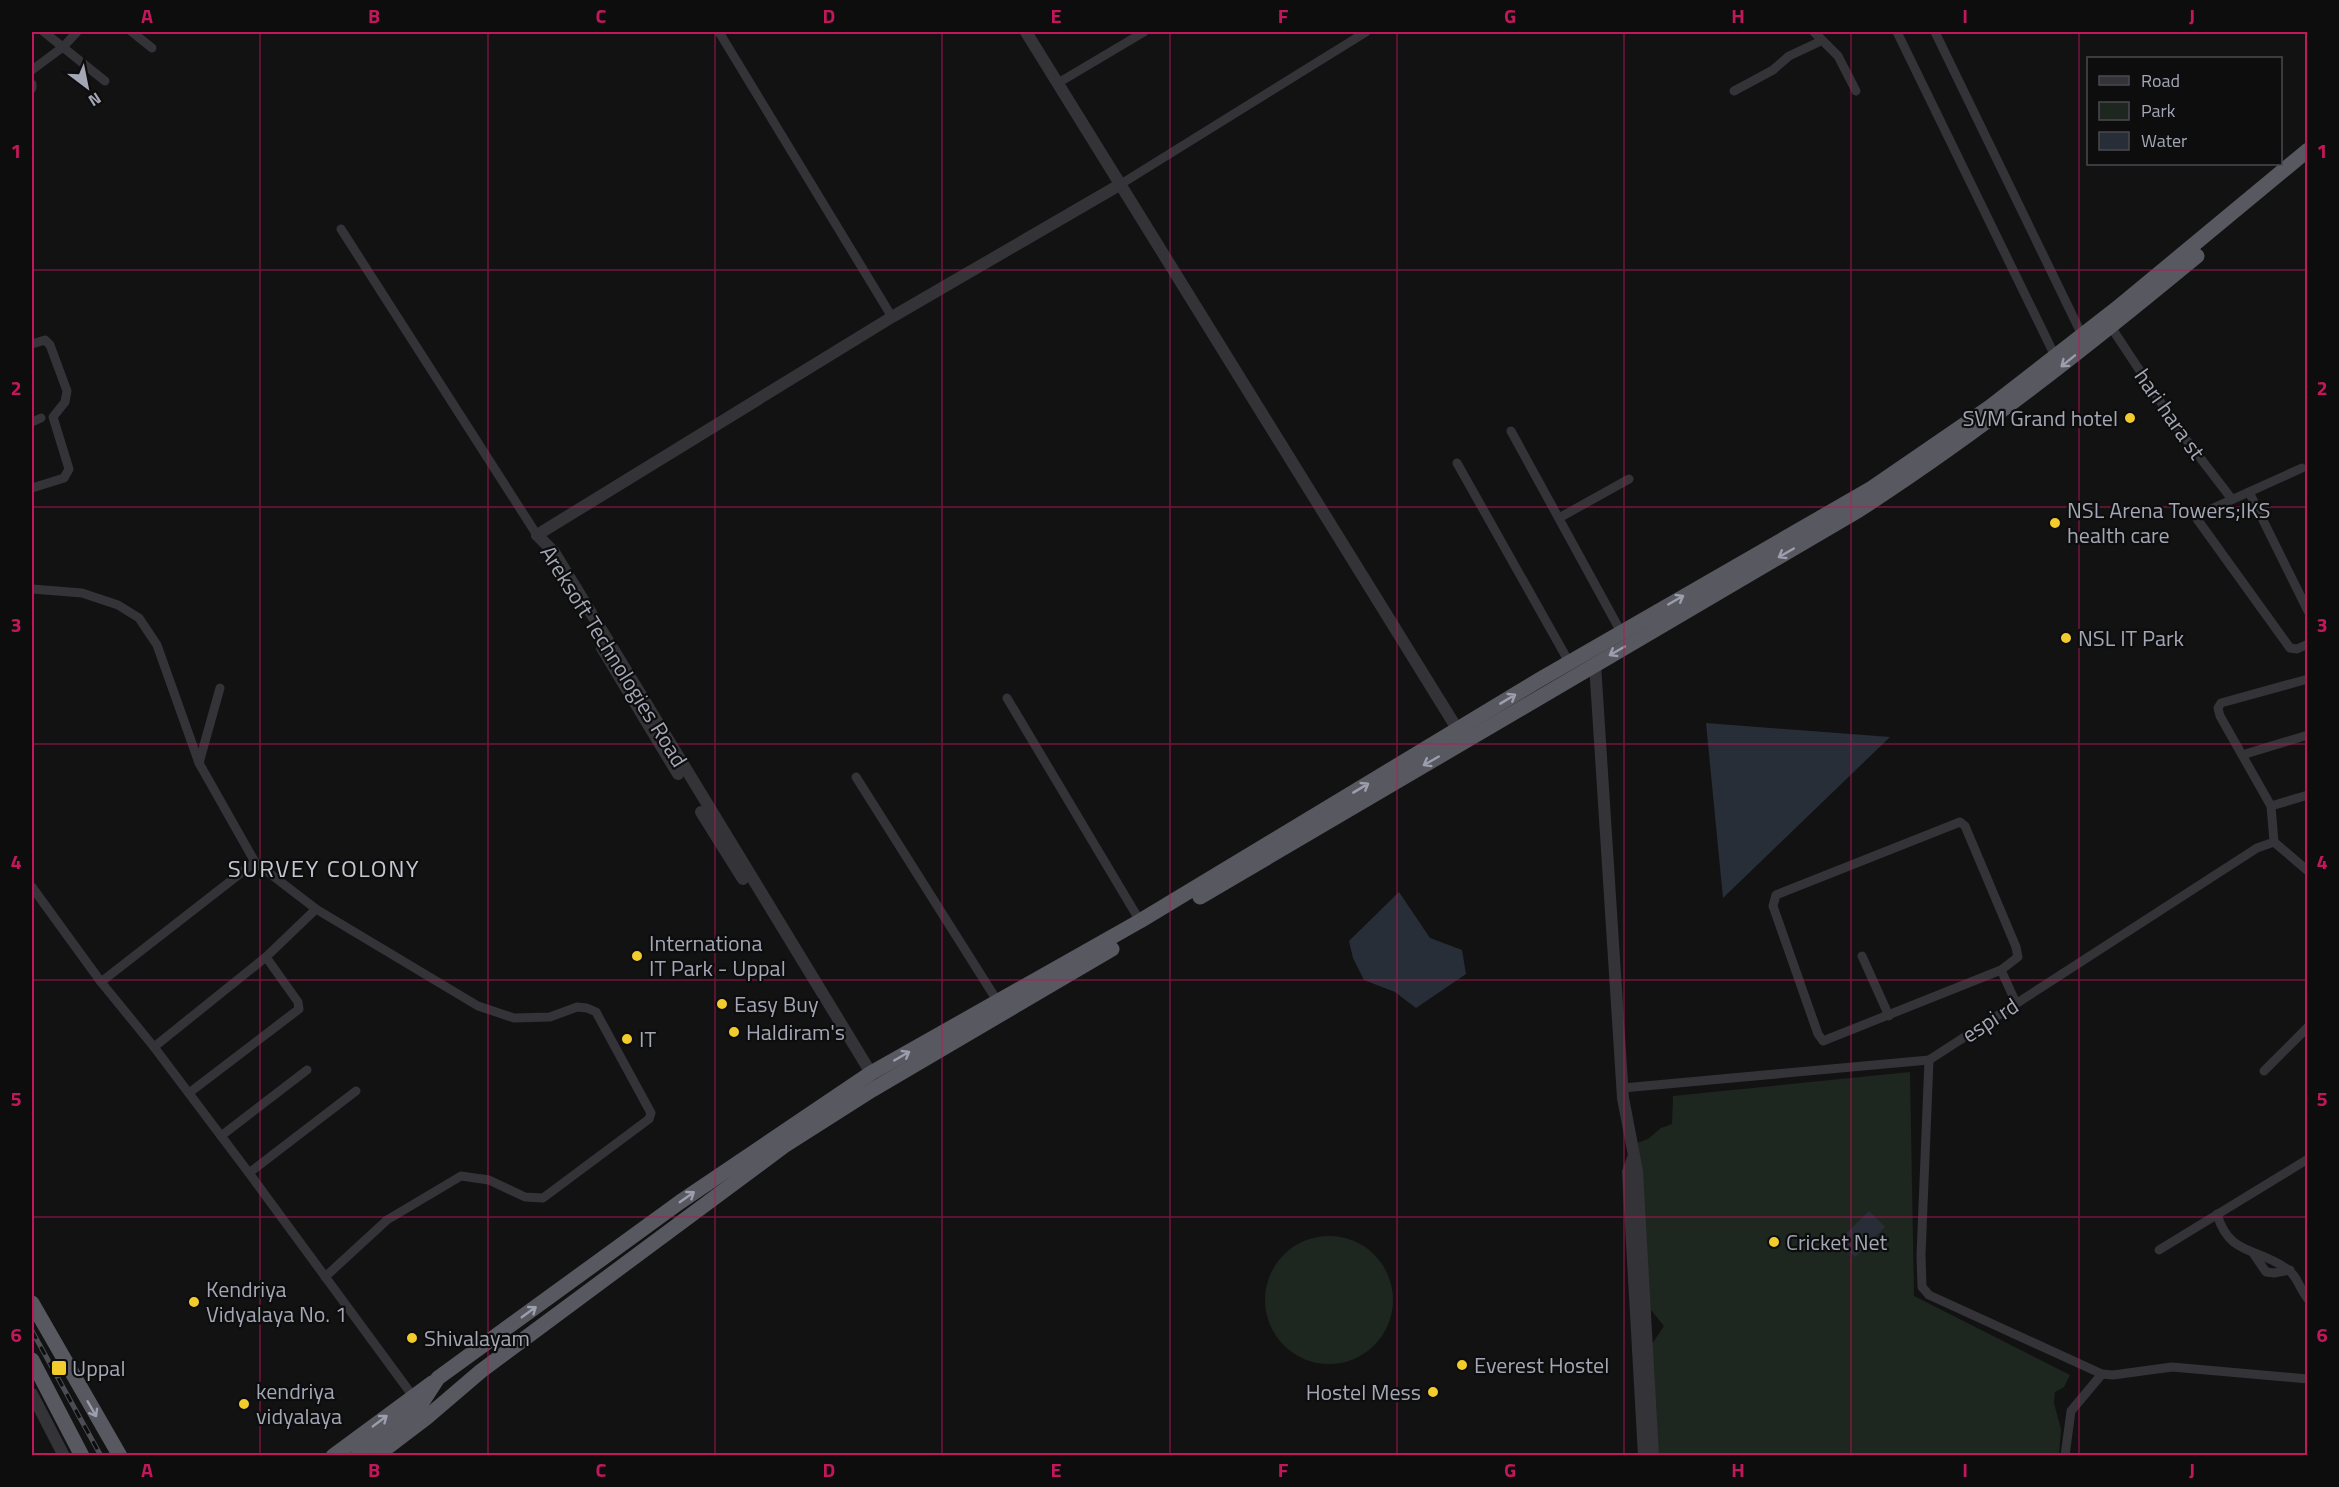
<svg xmlns="http://www.w3.org/2000/svg" width="2339" height="1487" font-family="'Titillium Web',sans-serif">
  <style>
    .green { fill: #1e2620 }
    .water { fill: #282e37 }
    .lines { fill: none; stroke-linecap: round; stroke-linejoin: round }
    .minor { stroke: #333338; stroke-width: 9 }
    .tertiary { stroke: #333338; stroke-width: 12 }
    .trunk { stroke: #575860; stroke-width: 15 }
    .rail-casing { stroke: #4c4d53; stroke-width: 5 }
    .rail { stroke: #0d0d0e; stroke-width: 3; stroke-dasharray: 9; stroke-linecap: butt }
    .oneway { stroke: #9b9eac }
    .grid { fill: none; stroke: #c2185b; stroke-width: 1.5; stroke-opacity: 0.55 }
    .poi-dot { fill: #f2cb2c; stroke: #0d0d0e; stroke-width: 2 }
    .labels { text-anchor: middle; stroke-width: 4.5; stroke-linejoin: round; paint-order: stroke }
    .street-label { font-size: 22px; fill: #a3a6b4; stroke: #0d0d0e }
    .poi-label { font-size: 22px; fill: #a3a6b4; stroke: #0d0d0e; text-anchor: start }
    .neighbourhood-label { font-size: 24px; letter-spacing: 1.5px; fill: #c4c6d0; stroke: #0d0d0e }
    .neatline { fill: none; stroke: #c2185b; stroke-width: 2 }
    .grid-label { font-size: 20px; text-anchor: middle; font-weight: bold; fill: #c2185b }
  </style>
  <rect width="100%" height="100%" fill="#121213"/>
  <g class="green">
    <path d="M1910 1072 1914 1296 2070 1375 2064 1387 2055 1392 2054 1403 2061 1429 2059 1455H1658L1652 1344 1664 1326 1646 1304 1634 1144 1648 1139 1661 1128 1672 1124 1673 1096Z"/>
    <circle cx="1329" cy="1300" r="64"/>
  </g>
  <g class="water">
    <path d="M1706 723 1890 737 1723 898Z"/>
    <path d="M1399 892 1430 938 1462 950 1466 974 1416 1008 1395 992 1364 980 1353 958 1349 941Z"/>
    <path d="M1869 1211 1885 1227 1855 1257 1839 1241Z"/>
  </g>
  <g class="lines">
    <g class="minor">
      <path d="M44 32 105 81"/>
      <path d="M132 32 152 48"/>
      <path d="M719 32 892 317"/>
      <path d="M1814 32 1838 56 1856 91"/>
      <path d="M1897 32 2055 356"/>
      <path d="M1935 32 2082 335"/>
      <path d="M32 70 63 47 77 32"/>
      <path d="M1058 83 1144 32"/>
      <path d="M32 84V88"/>
      <path d="M1734 91 1773 70 1789 56 1821 41"/>
      <path d="M1121 184 1366 32"/>
      <path d="M341 229 537 535"/>
      <path d="M2111 327 2181 433 2231 498"/>
      <path d="M32 344 45 340 50 345 67 391 65 402 53 417 69 469 64 478 32 488"/>
      <path d="M32 422 41 418"/>
      <path d="M1511 431 1621 632"/>
      <path d="M1457 463 1569 662"/>
      <path d="M2302 468 2200 514 2197 519 2290 648 2297 649 2308 644"/>
      <path d="M2249 492 2308 611"/>
      <path d="M1559 518 1629 479"/>
      <path d="M32 589 82 593 118 605 139 618 157 645 199 763 255 862 316 909 478 1006 514 1018 550 1017 577 1007 587 1008 596 1012 651 1113 649 1119 543 1198 525 1197 489 1180 461 1176 387 1220 325 1277"/>
      <path d="M1007 698 1140 921"/>
      <path d="M2242 755 2308 735"/>
      <path d="M199 763 220 688"/>
      <path d="M856 777 998 1002"/>
      <path d="M2271 806 2308 795"/>
      <path d="M2274 842 2271 806 2220 716 2218 708 2221 703 2308 679"/>
      <path d="M32 887 101 982 154 1047 249 1173 415 1399"/>
      <path d="M1862 956 1889 1016"/>
      <path d="M2001 970 1823 1041 1818 1034 1773 906 1776 895 1960 822 1965 826 2016 947 2018 957 2001 970 2016 1003"/>
      <path d="M101 982 255 862"/>
      <path d="M154 1047 266 957 316 909"/>
      <path d="M1929 1060 1921 1255 1922 1287 1929 1295 2102 1374 2113 1375 2172 1367 2308 1379"/>
      <path d="M2264 1071 2308 1027"/>
      <path d="M1623 1088 1929 1060 2257 848 2274 842 2308 871"/>
      <path d="M189 1093 299 1009 298 1002 266 957"/>
      <path d="M221 1136 307 1070"/>
      <path d="M249 1173 356 1091"/>
      <path d="M2217 1214C2229 1256 2257 1247 2287 1269 2297 1275 2300 1290 2308 1299"/>
      <path d="M2159 1250 2308 1159"/>
      <path d="M2253 1253 2266 1272 2274 1273 2290 1270"/>
      <path d="M2065 1456 2071 1411 2102 1374"/>
    </g>
    <g class="tertiary">
      <path d="M1026 32 1461 735"/>
      <path d="M537 535 892 317 1121 184"/>
      <path d="M537 535 554 552 871 1073"/>
      <path d="M602 648 678 774"/>
      <path d="M1595 664 1623 1098 1637 1171 1653 1456"/>
      <path d="M701 812 743 879"/>
      <path d="M1633 1158 1628 1172 1644 1456"/>
      <path d="M32 1394 64 1456"/>
    </g>
    <g class="trunk">
      <path d="M1200 897 1859 510C1978 433 2088 346 2197 256"/>
      <path d="M32 1303 120 1456"/>
      <path d="M32 1360 82 1456"/>
      <path d="M333 1456 432 1383"/>
      <path d="M357 1456 416 1412 438 1378 680 1202 871 1073 1140 921 1539 680 1872 488 1990 407 2116 309 2308 150"/>
      <path d="M376 1456 426 1418 481 1371 784 1146 872 1090 1112 949"/>
    </g>
    <defs>
      <path id="rail" d="M32 1331 101 1456"/>
    </defs>
    <use href="#rail" class="rail-casing"/>
    <use href="#rail" class="rail"/>
  </g>
  <defs><path id="oneway-shaft" d="M-6 0H5M1.5-3L5.5 0L1.5 3" fill="none" stroke-width="1.6" stroke-linecap="round" stroke-linejoin="round" transform="scale(1.5)"/></defs>
  <g class="oneway">
    <use href="#oneway-shaft" transform="translate(2068 361) rotate(141)"/>
    <use href="#oneway-shaft" transform="translate(1786 553) rotate(150)"/>
    <use href="#oneway-shaft" transform="translate(1676 600) rotate(-30)"/>
    <use href="#oneway-shaft" transform="translate(1617 651) rotate(150)"/>
    <use href="#oneway-shaft" transform="translate(1508 699) rotate(-31)"/>
    <use href="#oneway-shaft" transform="translate(1431 761) rotate(150)"/>
    <use href="#oneway-shaft" transform="translate(1361 788) rotate(-31)"/>
    <use href="#oneway-shaft" transform="translate(902 1056) rotate(-30)"/>
    <use href="#oneway-shaft" transform="translate(687 1197) rotate(-35)"/>
    <use href="#oneway-shaft" transform="translate(529 1312) rotate(-36)"/>
    <use href="#oneway-shaft" transform="translate(92 1409) rotate(60)"/>
    <use href="#oneway-shaft" transform="translate(380 1421) rotate(-37)"/>
  </g>
  <path class="grid" d="M260 32V1456M488 32V1456M715 32V1456M942 32V1456M1170 32V1456M1397 32V1456M1624 32V1456M1851 32V1456M2079 32V1456M32 270H2308M32 507H2308M32 744H2308M32 980H2308M32 1217H2308"/>
  <g class="poi-dot">
    <circle cx="2130" cy="418" r="6"/>
    <circle cx="2055" cy="523" r="6"/>
    <circle cx="2066" cy="638" r="6"/>
    <circle cx="637" cy="956" r="6"/>
    <circle cx="722" cy="1004" r="6"/>
    <circle cx="734" cy="1032" r="6"/>
    <circle cx="627" cy="1039" r="6"/>
    <circle cx="1774" cy="1242" r="6"/>
    <circle cx="194" cy="1302" r="6"/>
    <circle cx="412" cy="1338" r="6"/>
    <circle cx="1462" cy="1365" r="6"/>
    <rect x="51" y="1360" width="16" height="16" rx="3"/>
    <circle cx="1433" cy="1392" r="6"/>
    <circle cx="244" cy="1404" r="6"/>
  </g>
  <g class="labels">
    <g class="street-label">
      <text transform="translate(2170 414) rotate(55)" y="8">hari hara st</text>
      <text transform="translate(614 656) rotate(58)" y="8">Areksoft Technologies Road</text>
      <text transform="translate(1990 1020) rotate(-33)" y="8">espi rd</text>
    </g>
    <g class="poi-label">
      <text x="2118" y="426" text-anchor="end">SVM Grand hotel</text>
      <text x="2067" y="518">NSL Arena Towers;IKS<tspan x="2067" dy="25">health care</tspan></text>
      <text x="2078" y="646">NSL IT Park</text>
      <text x="649" y="951">Internationa<tspan x="649" dy="25">IT Park - Uppal</tspan></text>
      <text x="734" y="1012">Easy Buy</text>
      <text x="746" y="1040">Haldiram's</text>
      <text x="639" y="1047">IT</text>
      <text x="1786" y="1250">Cricket Net</text>
      <text x="206" y="1297">Kendriya<tspan x="206" dy="25">Vidyalaya No. 1</tspan></text>
      <text x="424" y="1346">Shivalayam</text>
      <text x="1474" y="1373">Everest Hostel</text>
      <text x="72" y="1376">Uppal</text>
      <text x="256" y="1399">kendriya<tspan x="256" dy="25">vidyalaya</tspan></text>
      <text x="1421" y="1400" text-anchor="end">Hostel Mess</text>
    </g>
    <g class="neighbourhood-label">
      <text x="324" y="877">SURVEY COLONY</text>
    </g>
  </g>
  <rect width="2339" height="1487" fill="none" stroke="#0d0d0e" stroke-width="66"/>
  <rect x="2087" y="57" width="195" height="108" fill="#0d0d0e" stroke="#494a50" stroke-width="1.5"/>
  <rect x="2099" y="76" width="30" height="9" fill="#333338" stroke="#494a50" stroke-width="1.5"/>
  <text x="2141" y="87" font-size="18" fill="#a3a6b4">Road</text>
  <rect x="2099" y="102" width="30" height="18" fill="#1e2620" stroke="#494a50" stroke-width="1.5"/>
  <text x="2141" y="117" font-size="18" fill="#a3a6b4">Park</text>
  <rect x="2099" y="132" width="30" height="18" fill="#282e37" stroke="#494a50" stroke-width="1.5"/>
  <text x="2141" y="147" font-size="18" fill="#a3a6b4">Water</text>
  <g transform="translate(87 87) rotate(148)" stroke="#0d0d0e" stroke-width="4.5" paint-order="stroke">
  <path d="M0-4.5L10 22L0 15L-10 22Z" fill="#a3a6b4"/>
  <text y="-9" font-size="16" font-weight="bold" text-anchor="middle" fill="#a3a6b4">N</text>
  </g>
  <rect x="33" y="33" width="2273" height="1421" class="neatline"/>
  <g class="grid-label">
    <text x="147" y="23">A</text>
    <text x="374" y="23">B</text>
    <text x="601" y="23">C</text>
    <text x="829" y="23">D</text>
    <text x="1056" y="23">E</text>
    <text x="1283" y="23">F</text>
    <text x="1510" y="23">G</text>
    <text x="1738" y="23">H</text>
    <text x="1965" y="23">I</text>
    <text x="2192" y="23">J</text>
    <text x="16" y="158">1</text>
    <text x="2322" y="158">1</text>
    <text x="16" y="395">2</text>
    <text x="2322" y="395">2</text>
    <text x="16" y="632">3</text>
    <text x="2322" y="632">3</text>
    <text x="16" y="869">4</text>
    <text x="2322" y="869">4</text>
    <text x="16" y="1106">5</text>
    <text x="2322" y="1106">5</text>
    <text x="16" y="1342">6</text>
    <text x="2322" y="1342">6</text>
    <text x="147" y="1477">A</text>
    <text x="374" y="1477">B</text>
    <text x="601" y="1477">C</text>
    <text x="829" y="1477">D</text>
    <text x="1056" y="1477">E</text>
    <text x="1283" y="1477">F</text>
    <text x="1510" y="1477">G</text>
    <text x="1738" y="1477">H</text>
    <text x="1965" y="1477">I</text>
    <text x="2192" y="1477">J</text>
  </g>
</svg>
